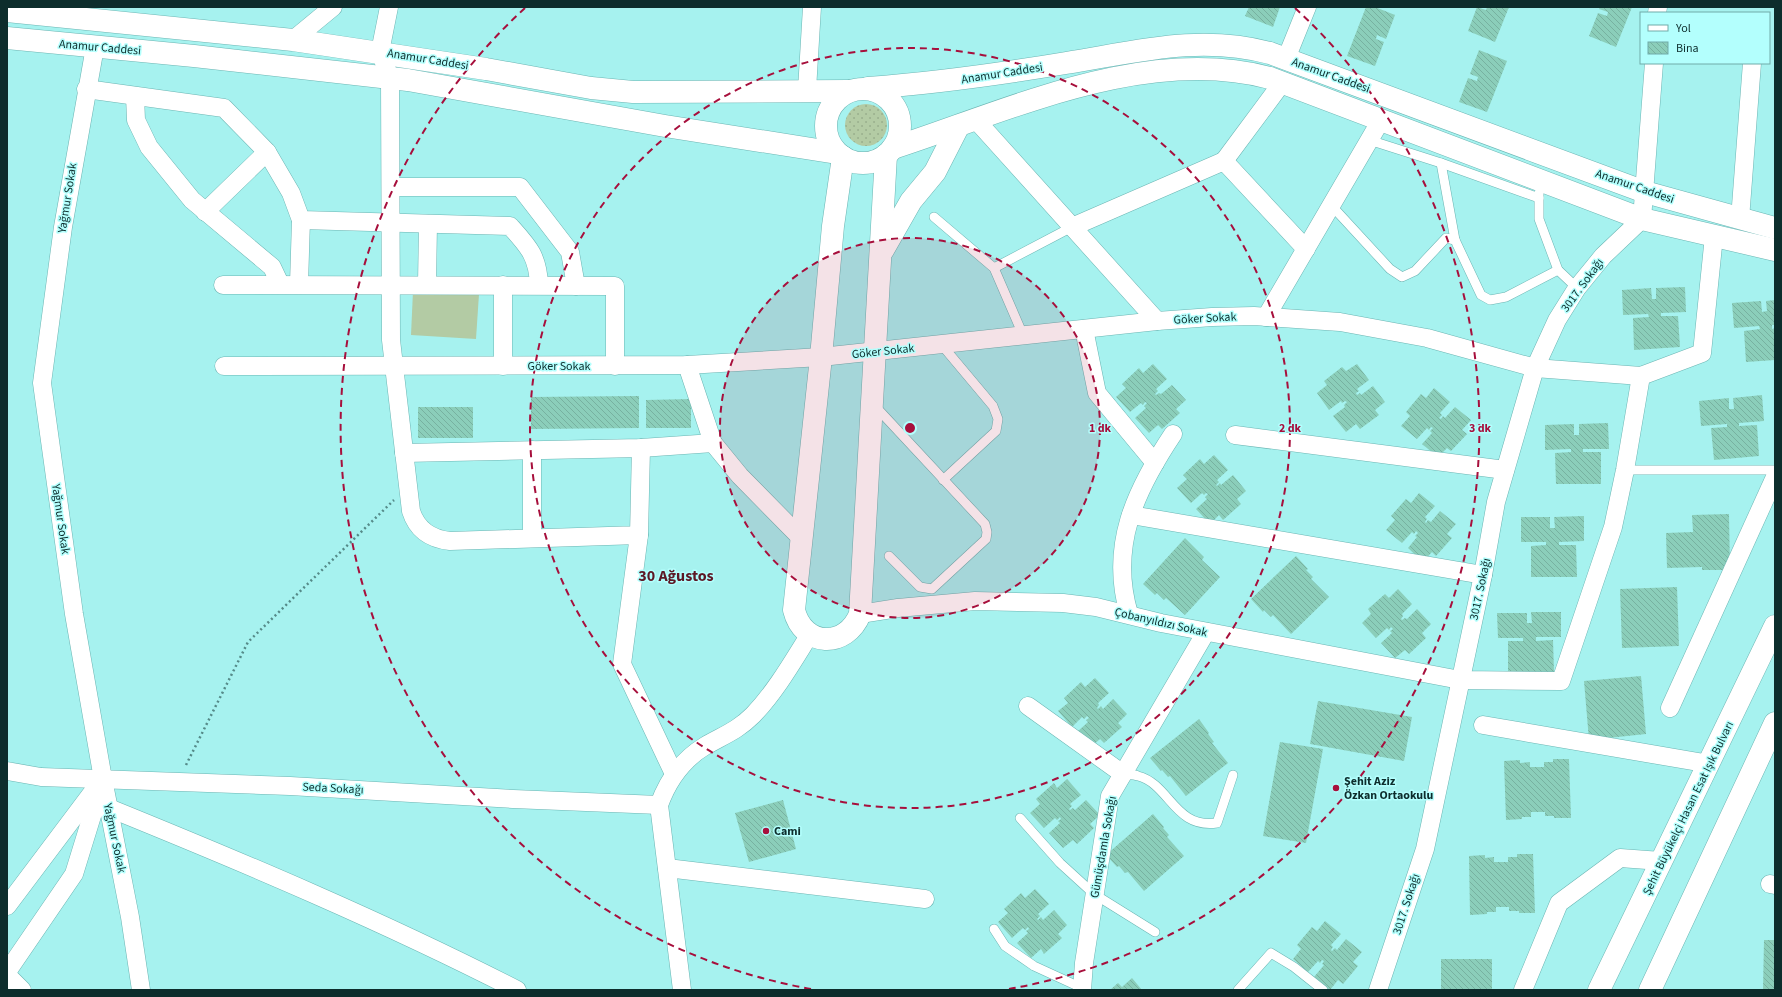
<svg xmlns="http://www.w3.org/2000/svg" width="1782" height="997" font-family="'Source Sans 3',sans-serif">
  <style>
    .grass { fill: url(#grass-dots) }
    .garden { fill: #b3cba4 }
    .building { fill: url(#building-back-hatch) }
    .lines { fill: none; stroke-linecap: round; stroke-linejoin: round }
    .lane-casing { stroke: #6bb5b3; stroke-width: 10 }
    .street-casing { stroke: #6bb5b3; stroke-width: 19 }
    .secondary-casing { stroke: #6bb5b3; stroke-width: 23 }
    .primary-casing { stroke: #6bb5b3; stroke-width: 23 }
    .path { stroke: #558a88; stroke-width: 2.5; stroke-dasharray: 2 3; stroke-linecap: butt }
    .lane { stroke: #fff; stroke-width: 9 }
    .street { stroke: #fff; stroke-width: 18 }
    .secondary { stroke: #fff; stroke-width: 22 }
    .primary { stroke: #fff; stroke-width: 22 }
    .ring { fill: none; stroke: #a70f3c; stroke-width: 2; stroke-dasharray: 7 5 }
    .poi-dot { fill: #a70f3c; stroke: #b3fffd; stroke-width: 1.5 }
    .labels { text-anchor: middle; stroke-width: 3; stroke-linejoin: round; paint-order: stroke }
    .street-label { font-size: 12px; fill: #0d2d2c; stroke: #b3fffd }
    .poi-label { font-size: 12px; font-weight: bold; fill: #0d2d2c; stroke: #b3fffd; text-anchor: start }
    .district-label { font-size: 16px; font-weight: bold; fill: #5d1825; stroke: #b3fffd }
    .centre { fill: #a70f3c; stroke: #b3fffd; stroke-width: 2 }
    .ring-label { font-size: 12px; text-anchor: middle; font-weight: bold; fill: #a70f3c; stroke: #b3fffd; stroke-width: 3; stroke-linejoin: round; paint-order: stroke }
  </style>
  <defs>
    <pattern id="grass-dots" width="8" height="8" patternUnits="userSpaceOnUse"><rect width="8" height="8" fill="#b3cba4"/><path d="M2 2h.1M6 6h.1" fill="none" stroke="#99af8d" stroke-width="1.8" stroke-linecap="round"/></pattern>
    <pattern id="building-back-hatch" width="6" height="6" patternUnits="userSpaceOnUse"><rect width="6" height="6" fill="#8bceba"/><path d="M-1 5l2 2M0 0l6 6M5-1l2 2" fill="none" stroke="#77b1a0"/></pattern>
  </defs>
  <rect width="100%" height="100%" fill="#a6f2ef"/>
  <circle class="grass" cx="866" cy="125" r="21"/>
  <path class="garden" d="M413 291 479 294 476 339 411 335Z"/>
  <g class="building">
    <path d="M1249 7H1280L1273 27 1245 16Z"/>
    <path d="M1366 7H1375L1395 15 1386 39 1377 35 1376 39 1384 42 1375 66 1347 56Z"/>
    <path d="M1477 7 1486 10 1487 7H1509L1495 42 1468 31Z"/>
    <path d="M1600 7H1632L1616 47 1589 36 1598 13 1607 16 1608 12 1599 9Z"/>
    <path d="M1479 50 1507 61 1487 112 1459 102 1468 78 1477 81 1478 77 1470 74Z"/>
    <path d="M1685 287 1686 312 1661 313V316H1678L1680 347 1634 350 1633 318 1649 317 1648 314 1623 315 1622 290 1651 288 1652 299H1656V288Z"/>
    <path d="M1775 300V325H1772V329L1775 328V360L1746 362 1744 331 1760 329 1759 326 1734 328 1732 303 1761 301 1762 312 1767 311 1766 301Z"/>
    <path d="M1153 364 1167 379 1156 389 1158 391 1155 394 1156 395 1159 393 1161 394 1172 385 1186 400 1176 409 1180 413 1162 429 1158 425 1149 433 1135 418 1146 408 1144 406 1147 403 1145 402 1143 405 1141 403 1130 412 1116 397 1126 388 1122 384 1139 368 1143 373Z"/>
    <path d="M1357 364 1369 380 1357 389 1359 391 1356 393 1357 395 1360 393 1361 395 1373 386 1385 402 1375 410 1379 415 1360 429 1356 424 1346 432 1333 416 1345 407 1344 405 1347 402 1345 401 1342 403 1341 401 1329 410 1317 393 1327 385 1324 381 1342 367 1346 371Z"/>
    <path d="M1434 388 1450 402 1440 413 1442 415 1439 418 1441 419 1443 416 1445 418 1455 407 1471 420 1462 430 1467 434 1451 451 1447 448 1438 457 1422 444 1432 433 1430 431 1433 428 1431 427 1429 430 1427 428 1417 439 1401 426 1410 416 1406 412 1421 394 1426 398Z"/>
    <path d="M1762 395 1764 421 1739 423V426L1757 425 1759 456 1714 460 1711 428 1727 427V424L1701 426 1699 401 1729 398V409H1734L1733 398Z"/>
    <path d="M639 396V428L531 429V397Z"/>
    <path d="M691 399V428H646V400Z"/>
    <rect x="418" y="407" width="55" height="31"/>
    <path d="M1608 423 1609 449H1583V452H1601V484H1556L1555 453 1571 452V449L1545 450V425L1574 424V435H1579V424Z"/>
    <path d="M1214 455 1228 470 1217 480 1219 482 1216 485 1217 486 1220 483 1221 485 1233 475 1246 491 1237 499 1241 504 1223 520 1219 515 1210 524 1196 509 1207 499 1205 497 1208 494 1206 493 1204 495 1202 493 1191 503 1177 488 1187 479 1183 475 1200 459 1204 464Z"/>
    <path d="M1419 493 1435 506 1425 517 1427 519 1425 522 1426 523 1428 520 1431 522 1440 511 1456 524 1447 534 1452 538 1436 556 1432 552 1423 562 1408 548 1417 537 1415 536 1418 533 1416 531 1414 534 1412 532 1402 543 1386 530 1395 520 1391 516 1406 499 1411 503Z"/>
    <path d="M1729 514 1730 570H1702V567L1667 568 1666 533 1693 532 1692 515Z"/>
    <path d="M1584 516V541L1559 542V545H1576L1577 577H1531V546L1546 545V542H1521V517H1550V528H1555L1554 517Z"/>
    <path d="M1185 538 1204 557 1202 560 1220 577 1185 615 1166 598 1164 600 1157 593 1155 595 1143 584Z"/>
    <path d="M1296 556 1308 569 1306 570 1313 577 1311 579 1329 597 1291 634 1273 615 1271 617 1264 610 1263 612 1251 599Z"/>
    <path d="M1677 587 1679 646 1622 648 1620 589Z"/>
    <path d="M1398 589 1412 604 1402 614 1403 616 1401 619 1402 620 1405 618 1407 619 1417 609 1431 624 1422 633 1426 638 1409 654 1405 650 1395 658 1381 643 1392 633 1390 631 1393 629 1391 627 1389 630 1387 628 1376 638 1362 623 1371 614 1368 609 1385 594 1389 598Z"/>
    <path d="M1531 612H1561V637H1536V641L1553 640 1554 672 1508 673V641H1523V638H1498L1497 613H1527V623H1532Z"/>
    <path d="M1641 676 1646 734 1589 740 1584 681Z"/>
    <path d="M1095 678 1109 693 1098 703 1099 705 1097 708 1098 709 1101 706 1103 709 1113 699 1127 714 1118 723 1122 727 1104 743 1100 739 1091 747 1077 732 1088 722 1086 720 1089 718 1087 716 1084 719 1082 717 1072 727 1058 711 1068 703 1064 698 1081 682 1085 687Z"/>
    <path d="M1318 701 1412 717 1404 761 1310 744Z"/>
    <path d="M1199 719 1209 733 1208 734 1214 742 1212 743 1228 763 1186 796 1170 776 1168 777 1162 770 1161 771 1150 758Z"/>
    <path d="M1280 742 1323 749 1306 843 1263 836Z"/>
    <path d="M1553 759H1569L1571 818H1554V816H1545V812H1531V817H1522V819L1506 820 1504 761 1520 760V763L1530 762V767H1544V762H1553Z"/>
    <path d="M1067 779 1081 795 1070 804 1072 806 1069 809 1070 810 1073 808 1075 810 1086 800 1100 815 1090 824 1094 828 1077 844 1073 840 1063 848 1049 833 1060 823 1058 821 1061 819 1060 817 1057 820 1055 818 1044 828 1030 813 1040 804 1036 799 1054 783 1057 788Z"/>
    <path d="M783 800 796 849 749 862 735 813Z"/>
    <path d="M1153 814 1164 827 1163 828 1169 835 1167 837 1184 856 1144 891 1128 872 1125 873 1119 866 1117 867 1106 855Z"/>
    <path d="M1517 854H1533L1535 913H1519V911H1509V907H1496V912H1487V914L1470 915 1469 856 1485 855V858L1494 857V862H1508V857H1517Z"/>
    <path d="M1035 889 1049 904 1038 914 1040 916 1037 919 1038 920 1041 917 1043 920 1054 910 1067 925 1058 934 1062 938 1044 954 1041 949 1031 958 1017 943 1028 933 1026 931 1029 929 1028 927 1025 930 1023 928 1012 938 998 922 1008 913 1004 909 1021 893 1025 898Z"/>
    <path d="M1325 921 1341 934 1331 945 1333 947 1331 950 1332 951 1335 948 1337 950 1346 939 1362 952 1353 962 1358 966 1343 984 1338 980 1330 990 1314 977 1324 965 1322 964 1324 961 1322 960 1320 963 1318 961 1308 972 1293 959 1301 949 1297 945 1312 927 1317 931Z"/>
    <path d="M1764 940H1775V990H1763Z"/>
    <rect x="1441" y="959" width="51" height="31"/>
    <path d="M1132 978 1142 990H1110L1118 983 1122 987Z"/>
  </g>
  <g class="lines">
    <defs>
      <g id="lane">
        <path d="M1369 140 1441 163 1539 198"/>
        <path d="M1441 163 1455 240"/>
        <path d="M1539 193V219L1558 270 1577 288"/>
        <path d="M1331 205 1390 269 1402 277 1415 271 1446 238 1455 240 1481 295 1490 300 1506 297 1558 270"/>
        <path d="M934 217 994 268 1023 335"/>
        <path d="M994 268 1072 227"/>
        <path d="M941 344 993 406 998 419 996 431 943 480"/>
        <path d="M875 406 985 524 987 532 986 539 932 589 920 587 889 556"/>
        <path d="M1625 470H1775"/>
        <path d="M1123 774C1127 775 1133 774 1138 776 1170 784 1174 829 1217 823L1233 775"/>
        <path d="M1020 818 1060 863 1094 894 1155 932"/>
        <path d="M994 929 1005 946 1034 966 1082 988"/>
        <path d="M1238 990 1271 953 1294 967 1323 990"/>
      </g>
      <g id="street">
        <path d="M389 7 380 52 390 78 391 340 411 511C417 530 431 539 450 541L639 535 641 448"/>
        <path d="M1657 13 1658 7"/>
        <path d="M293 40 333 7"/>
        <path d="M95 47 63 227 42 383 74 614 103 779 130 917 141 990"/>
        <path d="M1286 59 1307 7"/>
        <path d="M86 89 224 108 267 152 291 193 301 220 510 226C528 246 538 256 539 285"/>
        <path d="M807 90 812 7"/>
        <path d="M135 96 136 120 149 147 192 200 272 267 280 284"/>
        <path d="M976 120 1157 321"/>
        <path d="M1224 161 1282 83"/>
        <path d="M391 187H520L570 252 576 286"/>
        <path d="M205 212 267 152"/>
        <path d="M1740 219 1752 63"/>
        <path d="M1072 227 1224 161 1306 249"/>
        <path d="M299 284 301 220"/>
        <path d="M223 285 615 286V366"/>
        <path d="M427 285 428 224"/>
        <path d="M1266 317 1381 120"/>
        <path d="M1084 329 1097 393 1155 463"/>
        <path d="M687 365 713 443 740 476 802 539"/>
        <path d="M224 366 687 365 821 357 1157 321 1212 317 1254 316 1340 322 1427 338 1535 368 1641 376 1702 353 1714 236"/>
        <path d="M503 366V285"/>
        <path d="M1235 435 1505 470"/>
        <path d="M532 450V537"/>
        <path d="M404 453 641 448 713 443"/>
        <path d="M1131 515 1483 575"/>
        <path d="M639 535 622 664 674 774"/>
        <path d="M860 614 898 608 975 601 1063 603 1096 607 1161 623 1460 680 1561 681 1613 527 1625 470 1641 376"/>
        <path d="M1129 614C1109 546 1135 491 1173 434"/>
        <path d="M1028 706 1123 774"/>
        <path d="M1670 708 1775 477"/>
        <path d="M1483 725 1710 764"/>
        <path d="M7 771 41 777 290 786 513 799 659 805"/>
        <path d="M109 808C247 864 384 922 517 990"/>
        <path d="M667 868 925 899"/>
        <path d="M1770 884 1775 885"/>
        <path d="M7 906 95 789"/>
        <path d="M7 972 74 874 103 780"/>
        <path d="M7 975 22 990"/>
        <path d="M682 990 659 805C668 780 682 760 705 746 724 735 737 731 753 715 776 691 793 661 810 634"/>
        <path d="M1082 990 1084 963 1110 796 1206 632"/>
        <path d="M1378 990 1425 849 1483 575 1496 502 1535 368 1557 320 1577 288 1603 256 1642 219 1654 63"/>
        <path d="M1523 990 1559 903 1620 858 1661 861"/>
      </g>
      <g id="secondary">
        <path d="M7 11 293 40 486 69 591 88 633 92 849 91"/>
        <path d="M7 38 194 56 408 80 665 126 837 153"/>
        <path d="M868 88C936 83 1000 74 1066 63 1136 52 1199 34 1270 53L1645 192 1775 228"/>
        <circle cx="863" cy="126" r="37"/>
        <path d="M893 148C1010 110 1146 45 1270 78L1642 219 1775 250"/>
        <path d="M843 157 833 226 821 357 794 610C803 647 846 649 860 614L886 155"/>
        <path d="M883 250 911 201 935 172 958 127"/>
      </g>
      <g id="primary">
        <path d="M1599 990 1775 626"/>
        <path d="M1650 990 1775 723"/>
      </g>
    </defs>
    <use href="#lane" class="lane-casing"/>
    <use href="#street" class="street-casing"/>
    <use href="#secondary" class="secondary-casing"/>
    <use href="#primary" class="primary-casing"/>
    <path class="path" d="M186 765 248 642 394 500"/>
    <use href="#lane" class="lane"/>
    <use href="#street" class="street"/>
    <use href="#secondary" class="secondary"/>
    <use href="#primary" class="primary"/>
  </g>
  <circle cx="910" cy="428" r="190" fill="#a70f3c" fill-opacity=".12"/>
  <g class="ring">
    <circle cx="910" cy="428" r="190"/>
    <circle cx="910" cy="428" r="380"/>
    <path d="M811 989A570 570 0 0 1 525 8M1295 8A570 570 0 0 1 1009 989"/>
  </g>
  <g class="poi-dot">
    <circle cx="1336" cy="788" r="4"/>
    <circle cx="766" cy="831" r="4"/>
  </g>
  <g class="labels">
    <g class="street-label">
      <text transform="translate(100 47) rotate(5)" y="4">Anamur Caddesi</text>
      <text transform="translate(428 59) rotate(9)" y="4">Anamur Caddesi</text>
      <text transform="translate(1002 73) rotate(-9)" y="4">Anamur Caddesi</text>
      <text transform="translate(1331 75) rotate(20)" y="4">Anamur Caddesi</text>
      <text transform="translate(1635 186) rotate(19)" y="4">Anamur Caddesi</text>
      <text transform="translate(67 198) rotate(-81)" y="4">Yağmur Sokak</text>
      <text transform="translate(1582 285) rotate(-54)" y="4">3017. Sokağı</text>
      <text transform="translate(1205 318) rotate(-3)" y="4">Göker Sokak</text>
      <text transform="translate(883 351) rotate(-6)" y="4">Göker Sokak</text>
      <text x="559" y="370">Göker Sokak</text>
      <text transform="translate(61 519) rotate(82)" y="4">Yağmur Sokak</text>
      <text transform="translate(1480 589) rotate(-78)" y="4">3017. Sokağı</text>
      <text transform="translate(1161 622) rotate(13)" y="4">Çobanyıldızı Sokak</text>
      <text transform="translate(333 788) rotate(3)" y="4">Seda Sokağı</text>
      <text transform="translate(1688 808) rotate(-64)" y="4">Şehit Büyükelçi Hasan Esat Işık Bulvarı</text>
      <text transform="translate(115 838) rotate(78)" y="4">Yağmur Sokak</text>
      <text transform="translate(1103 847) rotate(-80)" y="4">Gümüşdamla Sokağı</text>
      <text transform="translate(1406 904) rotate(-72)" y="4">3017. Sokağı</text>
    </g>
    <g class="poi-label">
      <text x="1344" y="785">Şehit Aziz<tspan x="1344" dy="14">Özkan Ortaokulu</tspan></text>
      <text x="774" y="835">Cami</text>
    </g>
    <g class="district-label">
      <text x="676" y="581">30 Ağustos</text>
    </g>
  </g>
  <circle cx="910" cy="428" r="6" class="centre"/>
  <g class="ring-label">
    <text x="1100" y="432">1 dk</text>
    <text x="1290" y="432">2 dk</text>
    <text x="1480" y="432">3 dk</text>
  </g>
  <rect width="1782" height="997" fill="none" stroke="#0d2d2c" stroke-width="16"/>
  <rect x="1640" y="12" width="130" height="52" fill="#b3fffd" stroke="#71aba9"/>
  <rect x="1648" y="25" width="20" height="6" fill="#ffffff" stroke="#71aba9"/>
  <text x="1676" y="32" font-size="12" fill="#0d2d2c">Yol</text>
  <rect x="1648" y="42" width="20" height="12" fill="url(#building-back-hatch)" stroke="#71aba9"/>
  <text x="1676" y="52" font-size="12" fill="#0d2d2c">Bina</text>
</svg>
